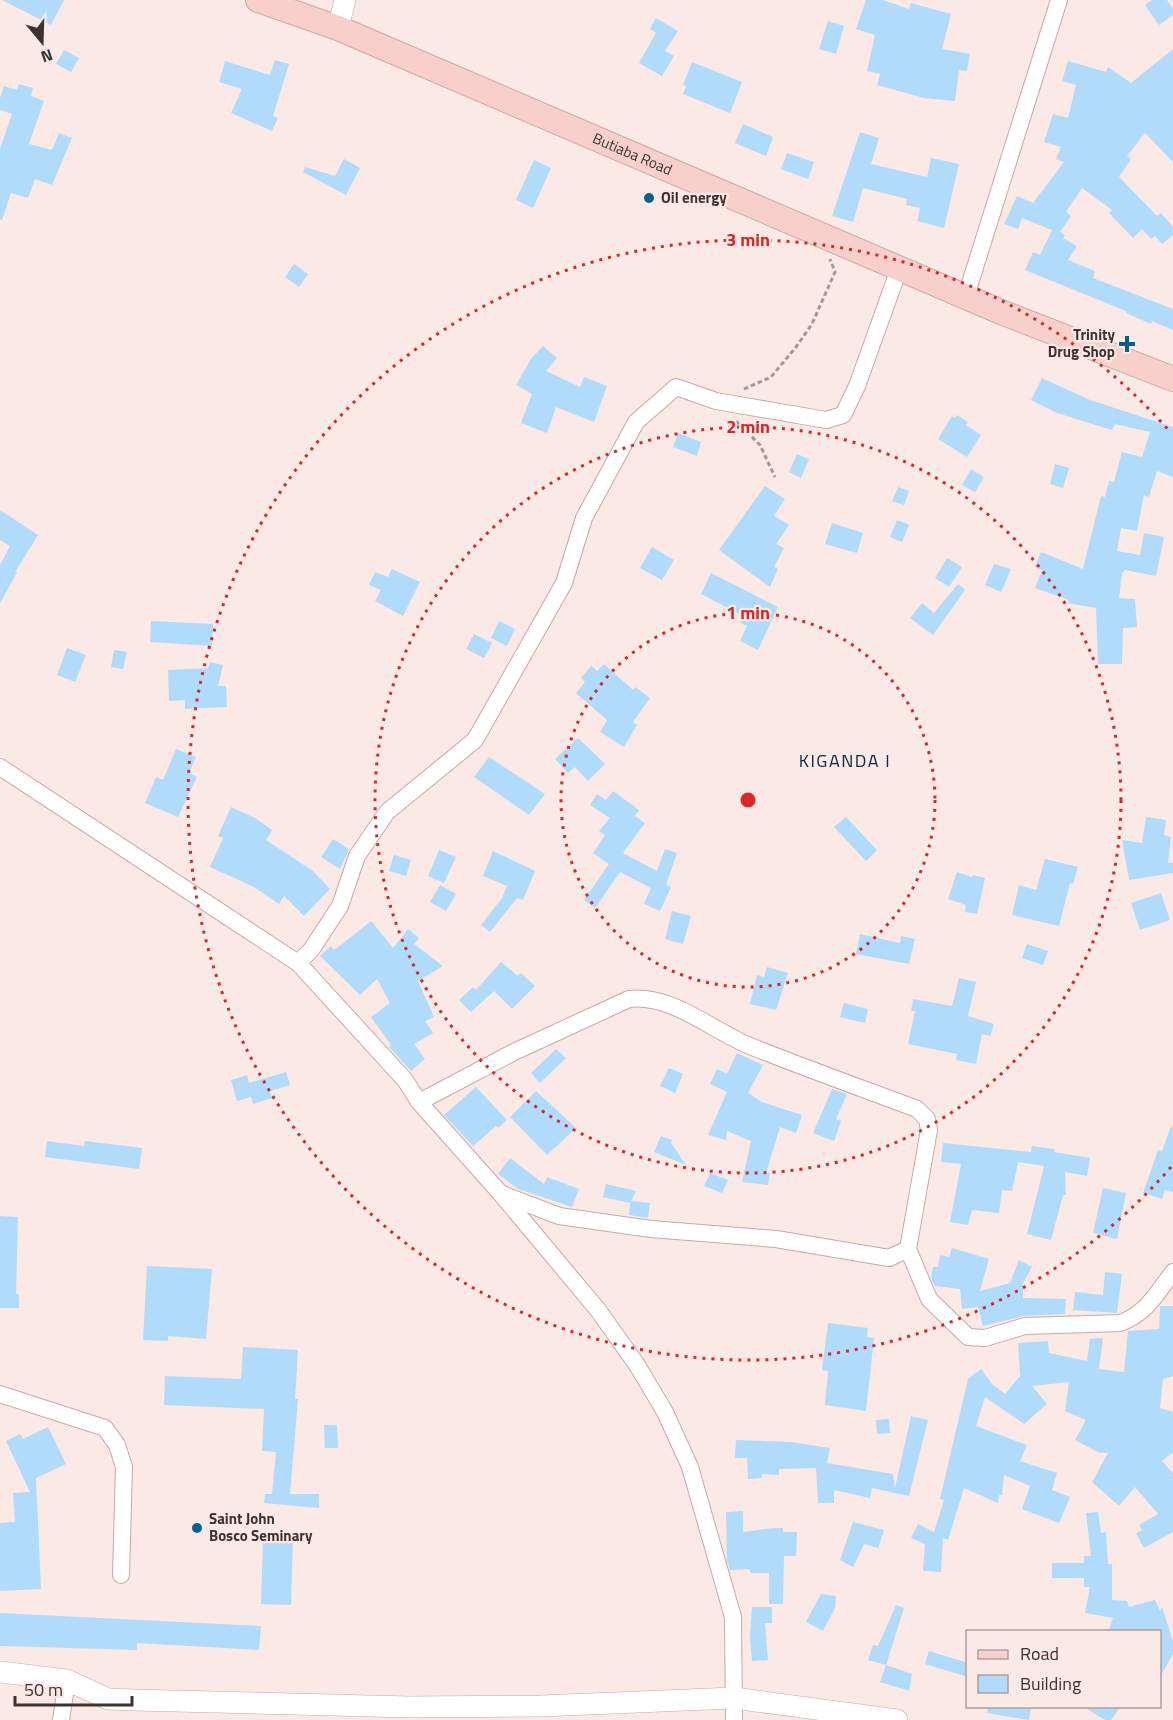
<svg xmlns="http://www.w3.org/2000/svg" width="1173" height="1720" font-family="'Titillium Web',sans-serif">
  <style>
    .building { fill: #b0dbfb }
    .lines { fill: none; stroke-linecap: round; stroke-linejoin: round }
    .minor-casing { stroke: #c7a9a5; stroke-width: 18 }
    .tertiary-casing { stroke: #c7a9a5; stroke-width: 22 }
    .secondary-casing { stroke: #c7a9a5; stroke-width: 26 }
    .path { stroke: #a69694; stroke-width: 3; stroke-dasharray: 4.5 3; stroke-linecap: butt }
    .minor { stroke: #fff; stroke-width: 16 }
    .tertiary { stroke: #fff; stroke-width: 21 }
    .secondary { stroke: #f7d0cb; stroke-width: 24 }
    .ring { fill: none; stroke: #d62828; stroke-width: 3; stroke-dasharray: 3 6 }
    .poi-dot { fill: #016292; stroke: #fbe9e6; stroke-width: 2 }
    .labels { text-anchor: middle; stroke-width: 4.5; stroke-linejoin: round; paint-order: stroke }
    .street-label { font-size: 15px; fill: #3e3230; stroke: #fbe9e6 }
    .poi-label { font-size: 15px; font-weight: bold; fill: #3e3230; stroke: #fbe9e6; text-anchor: start }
    .quarter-label { font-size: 18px; letter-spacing: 1.5px; fill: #052c44; stroke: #fbe9e6 }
    .centre { fill: #d62828; stroke: #fbe9e6; stroke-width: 3 }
    .ring-label { font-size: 18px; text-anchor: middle; font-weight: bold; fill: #d62828; stroke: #fbe9e6; stroke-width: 4.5; stroke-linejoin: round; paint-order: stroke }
  </style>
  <rect width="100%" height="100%" fill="#fbe9e6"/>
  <g class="building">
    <path d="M2 0H64L51 25Z"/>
    <path d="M866 0H883L909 9 911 3 951 14 942 49 970 54 967 71 959 70 955 101 924 98 877 85 880 74 867 71 875 35 856 29Z"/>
    <path d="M1152 0H1167L1173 9V15L1159 25 1145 5Z"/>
    <path d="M656 18 678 31 665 51 674 56 662 76 639 63 656 33 650 29Z"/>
    <path d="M828 21 844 26 836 54 819 49Z"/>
    <path d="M1173 49V162L1145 133 1127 156 1131 159 1119 177 1157 216 1161 213 1173 227V235L1162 244 1155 236 1151 239 1142 229 1133 238 1109 213 1112 210 1082 188 1066 212 1071 216 1060 232 1065 235 1063 238 1077 246 1068 260 1095 271 1093 278 1173 309V330L1152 321 1151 324 1126 313V311L1025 270 1033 252 1040 255 1052 230 1022 218 1018 229 1004 224 1017 196 1033 203 1064 162 1056 159 1061 147 1044 142 1053 114 1068 118 1076 85 1062 81 1068 61 1106 72 1108 67 1131 83Z"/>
    <path d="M64 50 79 58 71 72 56 64Z"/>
    <path d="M275 60 289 64 273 116 278 118 272 131 231 113 242 89 219 82 225 61 270 75Z"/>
    <path d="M692 62 742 82 730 113 683 94 686 86 683 85Z"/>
    <path d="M19 84 33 88 31 96 44 101 29 144 52 150 59 133 72 138 52 185 35 179 28 198 11 193 2 220H0V149L12 114 0 110V98L4 86 17 90Z"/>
    <path d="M743 124 773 137 766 156 735 143Z"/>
    <path d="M860 132 879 138 871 164 927 177 931 158 959 164 944 228 917 221 920 208 906 205 907 199 863 188 853 222 832 216Z"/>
    <path d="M787 153 814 162 808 179 781 169Z"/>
    <path d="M344 159 360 168 346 195 303 172 305 167 335 176Z"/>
    <path d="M534 160 551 168 533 208 516 200Z"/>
    <path d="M294 264 308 274 299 287 285 277Z"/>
    <path d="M543 346 557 358 546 371 580 387 584 377 607 386 594 422 556 407 547 433 521 423 532 394 516 385 531 359Z"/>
    <path d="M1042 378 1090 400 1173 427V477L1157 471 1149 497 1144 495 1137 531 1121 528 1117 551 1140 555 1144 533 1164 537 1156 576 1125 570 1122 573 1119 598 1135 599 1137 627 1123 628 1122 664H1098L1096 608 1068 603 1069 600 1035 588 1042 570 1035 567 1041 552 1083 569 1101 496 1105 497 1109 481 1114 482 1122 452 1142 457 1150 432 1115 424 1112 430 1057 413 1031 400Z"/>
    <path d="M957 415 968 422 966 425 981 435 967 457 938 439 952 416 955 418Z"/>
    <path d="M678 433 701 442 697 456 673 447Z"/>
    <path d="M797 454 809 459 801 478 789 472Z"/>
    <path d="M1055 464 1069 468 1063 488 1050 484Z"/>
    <path d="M971 469 984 477 975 492 962 485Z"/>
    <path d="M765 486 785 499 774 516 789 525 776 544 784 548 774 567 778 569 770 587 719 550Z"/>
    <path d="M898 487 909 491 904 505 892 501Z"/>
    <path d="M0 510 38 535 15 572H17L0 603V565L10 546 0 540Z"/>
    <path d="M897 520 909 525 902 542 890 537Z"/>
    <path d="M832 523 863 533 857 553 825 544Z"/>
    <path d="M652 547 674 560 662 580 640 568Z"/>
    <path d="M947 558 962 567 949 587 935 578Z"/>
    <path d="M994 564 1011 569 1001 592 985 585Z"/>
    <path d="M392 569 420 582 403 616 375 601 381 590 369 585 375 572 388 577Z"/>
    <path d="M711 573 778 607 758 650 740 641 747 626 740 623 743 616 701 594Z"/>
    <path d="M958 584 965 590 933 635 910 618 922 603 934 613Z"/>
    <path d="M151 621 213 624 212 646 150 642Z"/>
    <path d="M499 621 515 629 507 646 491 638Z"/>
    <path d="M474 634 492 643 484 658 466 649Z"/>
    <path d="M67 648 86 655 75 682 57 675Z"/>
    <path d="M114 650 127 652 123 669 111 667Z"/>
    <path d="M210 662 223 665 218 686H226L227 707 185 709V700L169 701 168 670 208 668Z"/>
    <path d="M604 664 633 690 635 687 650 698 633 722 637 725 624 747 600 732 607 720 576 693 585 682 581 678 591 666 597 671Z"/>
    <path d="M578 738 605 764 588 781 575 767 568 773 555 759Z"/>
    <path d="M176 749 196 757 189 773 197 777 178 817 145 803 156 777 163 780Z"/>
    <path d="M489 757 545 794 529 815 474 777Z"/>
    <path d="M613 791 639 810 635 816 645 823 623 853 657 871 665 849 677 853 666 885 671 887 660 911 644 904 651 888 620 872 595 908 584 900 609 864 593 853 605 835 599 831 610 818 590 805 597 794 606 800Z"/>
    <path d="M231 807 255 818 272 830 266 840 313 871 330 889 304 916 284 896 279 904 254 887 210 867 223 838 218 836Z"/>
    <path d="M846 817 877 850 866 861 834 827Z"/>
    <path d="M1146 817 1166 820 1164 835 1171 837 1168 863H1173V873L1129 880 1122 840 1142 843Z"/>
    <path d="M333 839 349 849 340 869 321 857Z"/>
    <path d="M439 850 456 857 444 883 428 876Z"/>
    <path d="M493 851 535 871 523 900 517 898 490 932 481 925 502 898 507 886 483 876Z"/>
    <path d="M394 855 411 860 406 876 389 871Z"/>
    <path d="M1045 859 1078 867 1073 884 1070 883 1059 926 1012 915 1019 885 1036 890Z"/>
    <path d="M957 872 972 877 973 875 985 878 977 914 965 912 966 905 948 899Z"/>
    <path d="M440 885 456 894 446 911 430 902Z"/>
    <path d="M1161 893 1170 920 1140 930 1131 903Z"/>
    <path d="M672 911 691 916 683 944 665 939Z"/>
    <path d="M371 921 393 948 408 929 419 938 414 944 443 966 418 981 434 1017 425 1021 433 1033 414 1044 425 1059 411 1071 389 1047 391 1045 371 1017 390 1003 377 979 360 995 320 956 331 946 334 950 341 945Z"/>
    <path d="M860 934 900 943 901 936 915 939 909 964 856 954Z"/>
    <path d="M1027 944 1048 951 1043 965 1022 958Z"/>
    <path d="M501 962 518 976 521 973 535 986 512 1009 494 991 471 1012 459 1000 473 987 476 990Z"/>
    <path d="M767 967 788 973 776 1010 750 1004 757 975 764 977Z"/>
    <path d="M959 978 976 982 968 1016 994 1024 990 1036 982 1034 976 1064 956 1060 957 1054 908 1044 915 1011H911L913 999 952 1006Z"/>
    <path d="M844 1003 868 1009 865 1023 840 1017Z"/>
    <path d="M556 1049 566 1058 540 1083 531 1073Z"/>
    <path d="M737 1053 763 1065 748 1093 762 1102 802 1115 796 1133 780 1127 766 1173H770L768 1185 742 1182 751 1141 727 1131 726 1140 708 1135 727 1092 710 1084 717 1069 727 1074Z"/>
    <path d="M669 1068 683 1074 675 1093 660 1086Z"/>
    <path d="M286 1072 290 1085 270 1091 272 1098 253 1104 251 1097 237 1101 231 1080 247 1075 249 1083Z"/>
    <path d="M476 1087 507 1120 498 1128 496 1126 473 1146 444 1115Z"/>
    <path d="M832 1089 847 1094 836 1119 841 1121 834 1141 813 1133Z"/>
    <path d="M536 1091 576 1128 547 1155 510 1117Z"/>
    <path d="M1171 1126 1173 1127V1192L1165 1190 1162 1199 1143 1193 1158 1150 1162 1151Z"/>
    <path d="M661 1136 672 1140 671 1143 686 1165 654 1152Z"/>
    <path d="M47 1141 84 1146 85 1141 142 1148 139 1169 45 1157Z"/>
    <path d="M943 1143 1031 1152 1032 1146 1054 1149V1152L1090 1158 1087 1176 1065 1172 1066 1195H1063L1051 1240 1027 1234 1044 1166 1018 1162 1012 1191 1002 1190 999 1213 972 1210 968 1225 950 1222 961 1164 941 1162Z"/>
    <path d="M510 1158 544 1184 547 1177 579 1189 572 1207 518 1189 498 1174Z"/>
    <path d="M710 1173 728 1180 722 1193 704 1186Z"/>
    <path d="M606 1184 636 1191 631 1201 650 1203 648 1218 629 1215 630 1203 603 1197Z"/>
    <path d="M1103 1188 1126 1193 1117 1239 1093 1233Z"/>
    <path d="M0 1216 18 1217 16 1294H19V1308H0Z"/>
    <path d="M952 1248 989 1259 980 1291 1010 1283 1019 1260 1032 1267 1023 1283V1298L1066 1299 1065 1314 1024 1316 983 1326 978 1307 962 1309 960 1289 935 1286 931 1278 933 1267H938L940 1255 949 1257Z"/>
    <path d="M147 1266 212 1269 206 1339 168 1336V1341L143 1340Z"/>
    <path d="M1105 1272 1122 1274 1117 1313 1073 1310 1075 1292 1103 1295Z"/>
    <path d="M1160 1306H1173V1376L1163 1379 1160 1408 1173 1412V1452L1162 1461 1173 1473V1532L1144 1548 1136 1533 1142 1530 1139 1525 1158 1514 1135 1487 1119 1506 1092 1482 1108 1453H1100L1075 1440 1086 1420 1065 1411 1069 1382 1032 1386 1047 1404 1024 1424 985 1397 976 1426 1027 1445 1020 1461 1057 1473 1052 1490 1070 1497 1059 1523 1022 1509 1030 1486 1004 1475 1002 1495H999L998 1503 964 1488 948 1540 943 1538 941 1572 923 1571 925 1544 911 1538 918 1524 934 1532 944 1500 940 1499 968 1379 981 1369 993 1385 1005 1394 1020 1376 1018 1343 1048 1341 1049 1353 1087 1361 1090 1339 1103 1338 1099 1369 1124 1372 1128 1331 1159 1329Z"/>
    <path d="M828 1323 868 1328 867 1337 874 1338 866 1411 825 1405 828 1371 822 1370Z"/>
    <path d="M243 1347 298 1350 295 1399H298L290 1494H319V1508L264 1503 265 1494H272L276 1452 262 1451 264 1409 164 1405 165 1376 241 1379Z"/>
    <path d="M911 1416 928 1420 909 1496 872 1488 870 1498 834 1490V1503H818L816 1468 779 1469V1475L762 1474V1478L748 1479 747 1458H735L736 1440 791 1442 830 1448 827 1463 893 1474 895 1488Z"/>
    <path d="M889 1419 890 1433 877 1434 876 1420Z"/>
    <path d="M324 1425H337L338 1448H325Z"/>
    <path d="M48 1427 66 1464 36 1478 41 1589 0 1591V1523L15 1522 13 1493 30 1492 6 1441 20 1434 23 1439Z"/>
    <path d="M743 1511V1532L774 1528H783V1532H797L796 1556H784L783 1604H769V1573H750V1569L730 1570 727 1560 726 1512Z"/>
    <path d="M1098 1512 1101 1533 1106 1532 1108 1564H1112V1600L1127 1601 1129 1607 1155 1600 1160 1611 1162 1607 1173 1641V1654L1160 1677V1632H1108L1113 1618 1085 1613 1090 1587H1084V1578H1052V1563H1084V1556H1091L1086 1513Z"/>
    <path d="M853 1522 884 1530 878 1548 864 1544 853 1567 840 1560Z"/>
    <path d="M263 1538 293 1539 291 1605 261 1604Z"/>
    <path d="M821 1594 836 1596 835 1608 823 1631 806 1622Z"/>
    <path d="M896 1605 904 1608 886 1665 868 1660 873 1645 878 1646Z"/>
    <path d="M752 1607H772V1623H765L768 1660 752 1661 750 1636Z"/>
    <path d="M0 1613 261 1626 259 1650 137 1643V1650L0 1646Z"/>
    <path d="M929 1651 968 1663V1677L925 1664Z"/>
    <path d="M886 1665 912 1674 909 1691 880 1682Z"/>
    <path d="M988 1707H1031L1029 1720 987 1713Z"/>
    <path d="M1084 1707H1120L1111 1720H1105Z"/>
  </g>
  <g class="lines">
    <defs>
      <g id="minor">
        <path d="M966 296 1059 0"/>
        <path d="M0 767 298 963 405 1080 419 1102 501 1194 598 1310 637 1365 665 1412 690 1467 733 1617 734 1720"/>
        <path d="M298 963 311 950 340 906 357 856 387 812 475 740 564 583 584 518 636 422 676 387 716 401 826 420 843 415 857 386 899 269"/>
        <path d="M419 1102 514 1052 629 999C672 994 711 1030 750 1046 805 1068 861 1088 917 1109L927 1119 929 1130 908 1249 889 1258 776 1239 651 1229 559 1216 502 1194"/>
        <path d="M908 1249 929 1299 968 1337 985 1338 1025 1326 1120 1323C1146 1314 1157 1293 1173 1272"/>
        <path d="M0 1394 105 1428 117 1445 124 1467 121 1575"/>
        <path d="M61 1720 67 1680"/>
      </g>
      <g id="tertiary">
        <path d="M338 28 345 0"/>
        <path d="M0 1672 67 1680 108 1699 135 1700 409 1707 541 1706 734 1698 897 1720"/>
      </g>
      <g id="secondary">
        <path id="s1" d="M258 0 338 28 1001 312 1173 379"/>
      </g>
    </defs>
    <use href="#minor" class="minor-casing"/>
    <use href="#tertiary" class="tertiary-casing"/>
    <use href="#secondary" class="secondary-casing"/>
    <g class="path">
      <path d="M744 389 771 377 796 347 812 324 835 272 830 259"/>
      <path d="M736 421 760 445 775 477"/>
    </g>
    <use href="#minor" class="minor"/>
    <use href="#tertiary" class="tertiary"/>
    <use href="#secondary" class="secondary"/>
  </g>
  <g class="ring">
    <circle cx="748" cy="800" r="187"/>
    <circle cx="748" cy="800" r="373"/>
    <path d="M1171 1167A560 560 0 1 1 1171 433"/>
  </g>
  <g class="poi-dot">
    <circle cx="649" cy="198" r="6"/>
    <path d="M1124 335h6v6h6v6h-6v6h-6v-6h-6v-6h6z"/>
    <circle cx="197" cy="1528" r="6"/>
  </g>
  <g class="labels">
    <g class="street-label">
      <text dy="5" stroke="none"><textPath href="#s1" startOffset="405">Butiaba Road</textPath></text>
    </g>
    <g class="poi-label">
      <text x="661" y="203">Oil energy</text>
      <text x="1115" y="340" text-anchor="end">Trinity<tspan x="1115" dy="17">Drug Shop</tspan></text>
      <text x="209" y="1524">Saint John<tspan x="209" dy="17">Bosco Seminary</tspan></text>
    </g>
    <g class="quarter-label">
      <text x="845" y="767">KIGANDA I</text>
    </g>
  </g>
  <circle cx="748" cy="800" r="9" class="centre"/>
  <g class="ring-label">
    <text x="748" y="246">3 min</text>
    <text x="748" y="433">2 min</text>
    <text x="748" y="619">1 min</text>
  </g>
  <rect x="966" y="1630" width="195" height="78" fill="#fbe9e6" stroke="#afa09d" stroke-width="1.5"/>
  <rect x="978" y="1650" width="30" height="9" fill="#f7d0cb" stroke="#afa09d" stroke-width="1.5"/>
  <text x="1020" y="1660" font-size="18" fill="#3e3230">Road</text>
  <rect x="978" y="1675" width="30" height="18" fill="#b0dbfb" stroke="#afa09d" stroke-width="1.5"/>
  <text x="1020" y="1690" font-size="18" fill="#3e3230">Building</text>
  <g transform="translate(42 42) rotate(161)" stroke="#fbe9e6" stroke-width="4.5" paint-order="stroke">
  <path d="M0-4.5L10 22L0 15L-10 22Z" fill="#3e3230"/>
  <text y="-9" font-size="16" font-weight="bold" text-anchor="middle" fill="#3e3230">N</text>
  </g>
  <path d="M15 1696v9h117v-9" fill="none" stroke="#3e3230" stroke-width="3"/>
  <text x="24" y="1696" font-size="18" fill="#3e3230" stroke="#fbe9e6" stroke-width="4.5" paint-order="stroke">50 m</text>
</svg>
